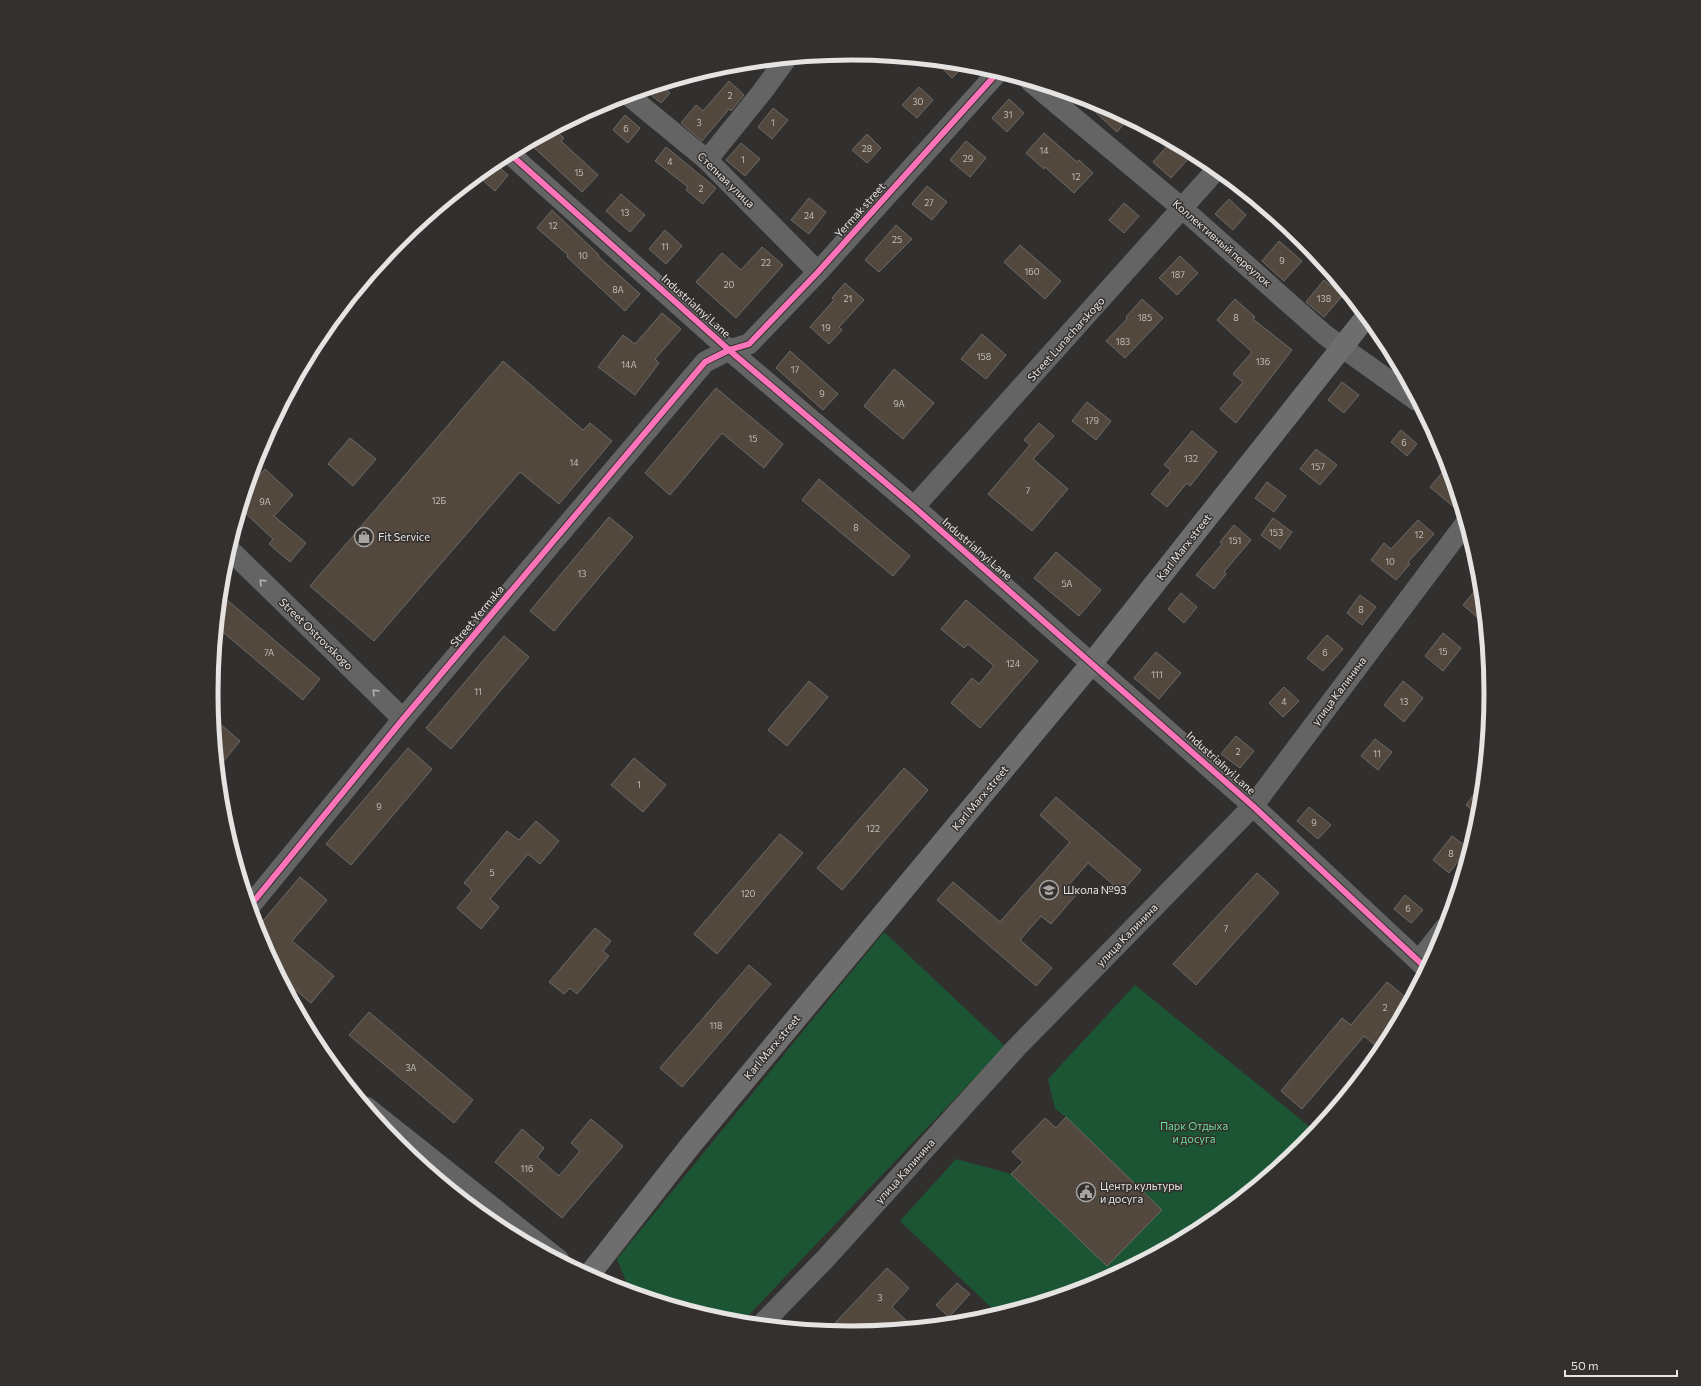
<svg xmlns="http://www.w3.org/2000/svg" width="1701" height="1386" font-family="Commissioner,sans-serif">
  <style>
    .green { fill: #1c5533 }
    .building { fill: #53483e; stroke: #6c6a69 }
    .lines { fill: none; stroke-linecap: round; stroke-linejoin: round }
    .minor { stroke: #646464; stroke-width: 21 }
    .major { stroke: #6f6e6e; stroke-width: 22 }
    .cycleway-casing { stroke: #33302e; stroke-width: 8 }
    .cycleway { stroke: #fb73b8; stroke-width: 6 }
    .oneway { stroke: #b2b1b0 }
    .labels { text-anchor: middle; stroke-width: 3; stroke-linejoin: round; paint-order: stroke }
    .number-label { font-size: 9px; fill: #c1bdba }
    .street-label { font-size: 11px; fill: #e6e4e3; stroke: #33302e }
    .poi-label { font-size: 11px; fill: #e6e4e3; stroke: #33302e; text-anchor: start }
    .park-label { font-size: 11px; fill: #6bdf95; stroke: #33302e }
    .rim { fill: none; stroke: #e6e4e3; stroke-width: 5 }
  </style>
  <rect width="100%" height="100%" fill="#32302f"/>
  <g class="green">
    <path d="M884 932 1005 1046 742 1322 725 1321 630 1292 617 1259Z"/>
    <path d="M1135 985 1315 1131 1303 1146 1206 1225 1095 1284 998 1314 900 1221 956 1159 1011 1174 1107 1266 1162 1210 1066 1117 1055 1109 1048 1079Z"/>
  </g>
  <g class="building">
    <path d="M935 61 946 62 966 64 952 78Z"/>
    <path d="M729 81 744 95 731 111 729 109 702 141 681 123 696 105 703 111Z"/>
    <path d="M660 85 670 93 661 103 645 90Z"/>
    <path d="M919 87 933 100 917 118 902 105Z"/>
    <path d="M1079 97 1096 102 1128 119 1117 132Z"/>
    <path d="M1009 99 1024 113 1007 132 992 118Z"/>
    <path d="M773 108 788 120 772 139 758 127Z"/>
    <path d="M625 115 640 128 628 143 613 130Z"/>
    <path d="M554 129 564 138 561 141 598 175 582 192 529 143Z"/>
    <path d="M1044 133 1077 162 1079 160 1093 173 1074 193 1045 167 1044 169 1026 153Z"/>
    <path d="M867 134 881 148 867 163 852 150Z"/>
    <path d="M966 141 986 158 970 177 950 160Z"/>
    <path d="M741 143 760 159 745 176 726 160Z"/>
    <path d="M1170 143 1188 159 1171 178 1153 162Z"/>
    <path d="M666 147 716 188 703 204 686 190 688 187 655 161Z"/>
    <path d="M493 162 508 175 495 191 477 175Z"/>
    <path d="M927 186 947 202 932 220 912 204Z"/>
    <path d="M621 194 645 215 630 232 606 211Z"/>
    <path d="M809 198 826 212 809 234 791 220Z"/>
    <path d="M1229 199 1246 215 1233 230 1215 214Z"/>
    <path d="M1124 203 1139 216 1124 233 1109 220Z"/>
    <path d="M552 210 599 255 598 256 640 294 625 311 567 257 568 255 537 228Z"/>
    <path d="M896 225 912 239 879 272 865 260Z"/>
    <path d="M665 230 682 246 666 264 649 249Z"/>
    <path d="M1279 241 1302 261 1284 281 1262 261Z"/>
    <path d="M1020 245 1061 281 1045 299 1004 262Z"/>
    <path d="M762 247 783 265 736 318 696 282 722 253 741 270Z"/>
    <path d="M1180 256 1198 273 1177 295 1159 278Z"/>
    <path d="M1324 280 1343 295 1324 317 1306 302Z"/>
    <path d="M845 283 864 300 839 327 842 330 829 344 810 327 834 300 832 298Z"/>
    <path d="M1142 299 1163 318 1125 358 1106 341 1127 319 1126 317Z"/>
    <path d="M1235 299 1255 317 1253 319 1292 350 1236 423 1220 409 1243 382 1233 374 1252 352 1217 320Z"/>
    <path d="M662 313 681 329 655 359 659 363 635 395 598 367 623 335 635 344Z"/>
    <path d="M982 334 1006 355 986 379 961 359Z"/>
    <path d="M790 351 838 394 823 410 776 368Z"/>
    <path d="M503 361 583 430 590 423 612 441 559 504 520 472 374 641 310 586Z"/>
    <path d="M894 369 934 403 903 439 864 406Z"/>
    <path d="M1342 382 1359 395 1344 413 1328 400Z"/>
    <path d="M716 388 783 444 764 468 722 433 670 495 645 473Z"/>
    <path d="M1087 402 1111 421 1096 440 1072 421Z"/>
    <path d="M1039 423 1054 436 1033 459 1068 489 1032 531 988 494 1030 445 1024 440Z"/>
    <path d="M1401 430 1417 444 1407 456 1391 442Z"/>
    <path d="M1192 431 1217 452 1190 486 1187 483 1167 507 1151 494 1171 470 1164 465Z"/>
    <path d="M350 438 376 459 353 486 328 464Z"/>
    <path d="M1316 449 1337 465 1320 485 1300 469Z"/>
    <path d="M1447 467 1455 492 1461 513 1430 487Z"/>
    <path d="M265 469 293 495 274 516 306 543 290 562 269 544 273 539 241 509 246 491Z"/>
    <path d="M819 479 910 556 893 576 802 500Z"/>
    <path d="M1267 482 1286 496 1274 512 1255 498Z"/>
    <path d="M609 517 633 537 554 631 530 611Z"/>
    <path d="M1273 518 1292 532 1280 549 1261 535Z"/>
    <path d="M1418 520 1434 534 1408 562 1410 564 1396 580 1371 560 1384 543 1391 549Z"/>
    <path d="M1234 525 1251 540 1224 572 1226 574 1214 589 1196 575 1222 544 1220 542Z"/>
    <path d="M1056 552 1101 590 1079 616 1034 578Z"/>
    <path d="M1480 585 1484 623 1463 605Z"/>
    <path d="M1181 593 1197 607 1184 623 1168 609Z"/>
    <path d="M220 594 320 679 303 700 217 627Z"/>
    <path d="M1360 595 1376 607 1362 625 1347 613Z"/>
    <path d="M966 600 1038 661 980 728 951 703 972 678 979 684 994 666 968 644 964 648 941 629Z"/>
    <path d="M1443 633 1461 648 1443 671 1425 656Z"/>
    <path d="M1327 635 1343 649 1323 671 1307 658Z"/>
    <path d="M504 636 529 657 451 749 426 728Z"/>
    <path d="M1156 652 1181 673 1159 699 1134 678Z"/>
    <path d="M809 681 828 697 787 746 768 730Z"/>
    <path d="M1403 681 1423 698 1404 722 1384 705Z"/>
    <path d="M1284 687 1299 701 1283 717 1269 703Z"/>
    <path d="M213 718 240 741 218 768 215 739Z"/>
    <path d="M1236 736 1254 751 1240 768 1221 754Z"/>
    <path d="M1375 739 1392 752 1378 770 1361 756Z"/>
    <path d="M408 748 432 769 351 865 326 844Z"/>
    <path d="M634 758 666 785 643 812 611 785Z"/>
    <path d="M904 768 928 790 842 890 817 868Z"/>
    <path d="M1481 785 1479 806 1478 815 1466 805Z"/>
    <path d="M1056 797 1141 870 1122 892 1088 863 1067 887 1076 895 1051 924 1041 916 1020 940 1052 968 1036 986 937 900 953 882 1000 922 1070 842 1040 815Z"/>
    <path d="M1309 807 1331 825 1318 839 1297 821Z"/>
    <path d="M536 821 559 841 540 864 528 854 490 899 499 907 481 929 457 908 472 890 464 883 507 831 519 840Z"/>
    <path d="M780 834 803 853 717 954 694 934Z"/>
    <path d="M1452 836 1468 848 1449 873 1433 860Z"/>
    <path d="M1257 873 1279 893 1196 985 1173 964Z"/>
    <path d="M300 877 327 900 292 941 334 976 311 1003 280 977 259 938 256 929Z"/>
    <path d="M1405 895 1423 910 1411 923 1394 909Z"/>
    <path d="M595 928 611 941 603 951 609 956 577 994 570 988 564 994 549 982Z"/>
    <path d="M749 965 771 984 682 1087 660 1068Z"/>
    <path d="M1387 982 1409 1000 1400 1016 1375 1045 1364 1036 1302 1109 1281 1091 1342 1018 1351 1025Z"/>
    <path d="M369 1012 473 1100 454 1123 349 1035Z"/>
    <path d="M1066 1117 1162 1210 1107 1266 1011 1174 1023 1162 1012 1152 1045 1118 1056 1128Z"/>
    <path d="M591 1119 623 1146 562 1218 495 1162 522 1129 544 1148 537 1157 559 1176 580 1151 571 1143Z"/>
    <path d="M887 1268 909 1288 892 1307 913 1327 877 1330 872 1325 866 1331 843 1332 834 1324Z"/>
    <path d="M957 1283 970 1294 949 1317 936 1305Z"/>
  </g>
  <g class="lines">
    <g class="minor">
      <path d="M1031 82 1183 209 1325 335 1416 400"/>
      <path d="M628 95 707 160 818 272"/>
      <path d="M509 153 729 350 914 507 1253 806 1426 968"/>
      <path d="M707 160 762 92 786 59"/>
      <path d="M914 507 1217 169"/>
      <path d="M229 549 403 719"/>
      <path d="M250 906 403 719 705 362 729 350 749 344 818 272 998 72"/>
      <path d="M1419 961 1444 929"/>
      <path d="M366 1107 559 1260"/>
      <path d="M762 1324 827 1257 1016 1048 1253 806 1465 524"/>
    </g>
    <path class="major" d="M589 1275 690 1146 1092 663 1366 317"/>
    <defs>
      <g id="cycleway">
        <path d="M509 153 729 350 914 507 1253 806 1426 968"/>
        <path d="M250 906 403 719 705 362 729 350 749 344 818 272 998 72"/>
      </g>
    </defs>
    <use href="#cycleway" class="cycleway-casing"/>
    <use href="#cycleway" class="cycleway"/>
  </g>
  <defs><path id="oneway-chevron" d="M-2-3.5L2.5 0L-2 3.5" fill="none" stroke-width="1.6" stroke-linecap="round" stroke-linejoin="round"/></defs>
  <g class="oneway">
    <use href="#oneway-chevron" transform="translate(262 582) rotate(-136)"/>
    <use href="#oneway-chevron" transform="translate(375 692) rotate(-136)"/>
  </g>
  <defs>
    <symbol id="shop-ring" viewBox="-11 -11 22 22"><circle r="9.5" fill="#33302e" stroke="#a7a5a4" stroke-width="1.5"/><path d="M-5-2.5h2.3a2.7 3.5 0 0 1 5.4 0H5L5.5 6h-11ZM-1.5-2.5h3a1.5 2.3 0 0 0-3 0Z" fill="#a7a5a4"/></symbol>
    <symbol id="school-ring" viewBox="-11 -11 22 22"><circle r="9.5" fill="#33302e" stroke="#a7a5a4" stroke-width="1.5"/><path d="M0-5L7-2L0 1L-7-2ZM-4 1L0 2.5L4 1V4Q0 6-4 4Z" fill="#a7a5a4"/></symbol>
    <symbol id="civic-ring" viewBox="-11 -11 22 22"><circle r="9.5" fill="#33302e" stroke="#a7a5a4" stroke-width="1.5"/><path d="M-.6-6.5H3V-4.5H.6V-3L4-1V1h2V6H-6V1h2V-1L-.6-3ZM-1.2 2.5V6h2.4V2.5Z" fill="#a7a5a4"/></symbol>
  </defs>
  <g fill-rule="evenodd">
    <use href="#shop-ring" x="353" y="526" width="22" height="22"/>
    <use href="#school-ring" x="1038" y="879" width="22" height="22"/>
    <use href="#civic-ring" x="1075" y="1181" width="22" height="22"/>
  </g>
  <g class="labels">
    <g class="number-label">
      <text x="730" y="99">2</text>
      <text x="918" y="105">30</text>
      <text x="1008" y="118">31</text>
      <text x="699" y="126">3</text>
      <text x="773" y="126">1</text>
      <text x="626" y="132">6</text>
      <text x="867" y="152">28</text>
      <text x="1044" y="154">14</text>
      <text x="968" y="162">29</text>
      <text x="743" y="163">1</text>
      <text x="670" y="165">4</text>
      <text x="579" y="176">15</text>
      <text x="1076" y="180">12</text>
      <text x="701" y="192">2</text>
      <text x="929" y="206">27</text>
      <text x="625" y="216">13</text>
      <text x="809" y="219">24</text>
      <text x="553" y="229">12</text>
      <text x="897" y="243">25</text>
      <text x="665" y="250">11</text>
      <text x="583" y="259">10</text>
      <text x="1282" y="264">9</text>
      <text x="766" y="266">22</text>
      <text x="1032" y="275">160</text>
      <text x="1178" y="278">187</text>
      <text x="729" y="288">20</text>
      <text x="618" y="293">8А</text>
      <text x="848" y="302">21</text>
      <text x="1324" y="302">138</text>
      <text x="1145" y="321">185</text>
      <text x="1236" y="321">8</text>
      <text x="826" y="331">19</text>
      <text x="1123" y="345">183</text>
      <text x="984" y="360">158</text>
      <text x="1263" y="365">136</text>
      <text x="629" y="368">14А</text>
      <text x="795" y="373">17</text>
      <text x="822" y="397">9</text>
      <text x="899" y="407">9А</text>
      <text x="1092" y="424">179</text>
      <text x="753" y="442">15</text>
      <text x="1404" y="446">6</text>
      <text x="1191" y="462">132</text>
      <text x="574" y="466">14</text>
      <text x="1318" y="470">157</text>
      <text x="1028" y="494">7</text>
      <text x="439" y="504">12Б</text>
      <text x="265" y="505">9А</text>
      <text x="856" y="531">8</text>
      <text x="1276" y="536">153</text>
      <text x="1419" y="538">12</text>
      <text x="1235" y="544">151</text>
      <text x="1390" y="565">10</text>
      <text x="582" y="577">13</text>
      <text x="1067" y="587">5А</text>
      <text x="1361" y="613">8</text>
      <text x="1443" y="655">15</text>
      <text x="269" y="656">7А</text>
      <text x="1325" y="656">6</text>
      <text x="1013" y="667">124</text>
      <text x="1157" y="678">111</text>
      <text x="478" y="695">11</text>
      <text x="1284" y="705">4</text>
      <text x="1404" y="705">13</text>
      <text x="1238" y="755">2</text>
      <text x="1377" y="757">11</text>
      <text x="639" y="788">1</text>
      <text x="379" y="810">9</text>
      <text x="1314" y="826">9</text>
      <text x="873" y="832">122</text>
      <text x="1451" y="857">8</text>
      <text x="492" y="876">5</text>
      <text x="748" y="897">120</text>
      <text x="1408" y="912">6</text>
      <text x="1226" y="932">7</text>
      <text x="1385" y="1011">2</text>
      <text x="716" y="1029">118</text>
      <text x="411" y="1071">3А</text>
      <text x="527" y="1172">116</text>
      <text x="880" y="1301">3</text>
    </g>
    <g class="street-label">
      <text transform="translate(726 180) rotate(44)" y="4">Степная улица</text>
      <text transform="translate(860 210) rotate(-48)" y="4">Yermak street</text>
      <text transform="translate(1222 243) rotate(41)" y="4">Коллективный переулок</text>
      <text transform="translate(696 306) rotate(42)" y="4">Industrialnyi Lane</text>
      <text transform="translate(1066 339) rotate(-48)" y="4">Street Lunacharskogo</text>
      <text transform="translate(1184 547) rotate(-52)" y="4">Karl Marx street</text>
      <text transform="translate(977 549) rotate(41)" y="4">Industrialnyi Lane</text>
      <text transform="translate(477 616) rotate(-50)" y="4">Street Yermaka</text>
      <text transform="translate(316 634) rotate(44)" y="4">Street Ostrovskogo</text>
      <text transform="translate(1339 691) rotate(-53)" y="4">улица Калинина</text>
      <text transform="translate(1221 763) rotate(42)" y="4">Industrialnyi Lane</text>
      <text transform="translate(980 798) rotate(-50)" y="4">Karl Marx street</text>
      <text transform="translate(1127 935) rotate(-46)" y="4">улица Калинина</text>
      <text transform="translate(772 1047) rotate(-50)" y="4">Karl Marx street</text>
      <text transform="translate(905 1171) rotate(-48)" y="4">улица Калинина</text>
    </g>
    <g class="poi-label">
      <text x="378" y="541">Fit Service</text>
      <text x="1063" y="894">Школа №93</text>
      <text x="1100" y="1190">Центр культуры<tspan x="1100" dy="13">и досуга</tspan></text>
    </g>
    <g class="park-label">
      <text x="1194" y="1130">Парк Отдыха<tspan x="1194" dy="13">и досуга</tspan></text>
    </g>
  </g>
  <path d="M0 0H1701V1386H0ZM218 693a633 633 0 1 1 1266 0a633 633 0 1 1-1266 0Z" fill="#33302e" fill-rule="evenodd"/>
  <path class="rim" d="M218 693a633 633 0 1 1 1266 0a633 633 0 1 1-1266 0Z"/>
  <path d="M1565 1370v6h112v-6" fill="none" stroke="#e6e4e3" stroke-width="2"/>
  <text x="1571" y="1370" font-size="12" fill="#e6e4e3" stroke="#33302e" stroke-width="3" paint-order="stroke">50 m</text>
</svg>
